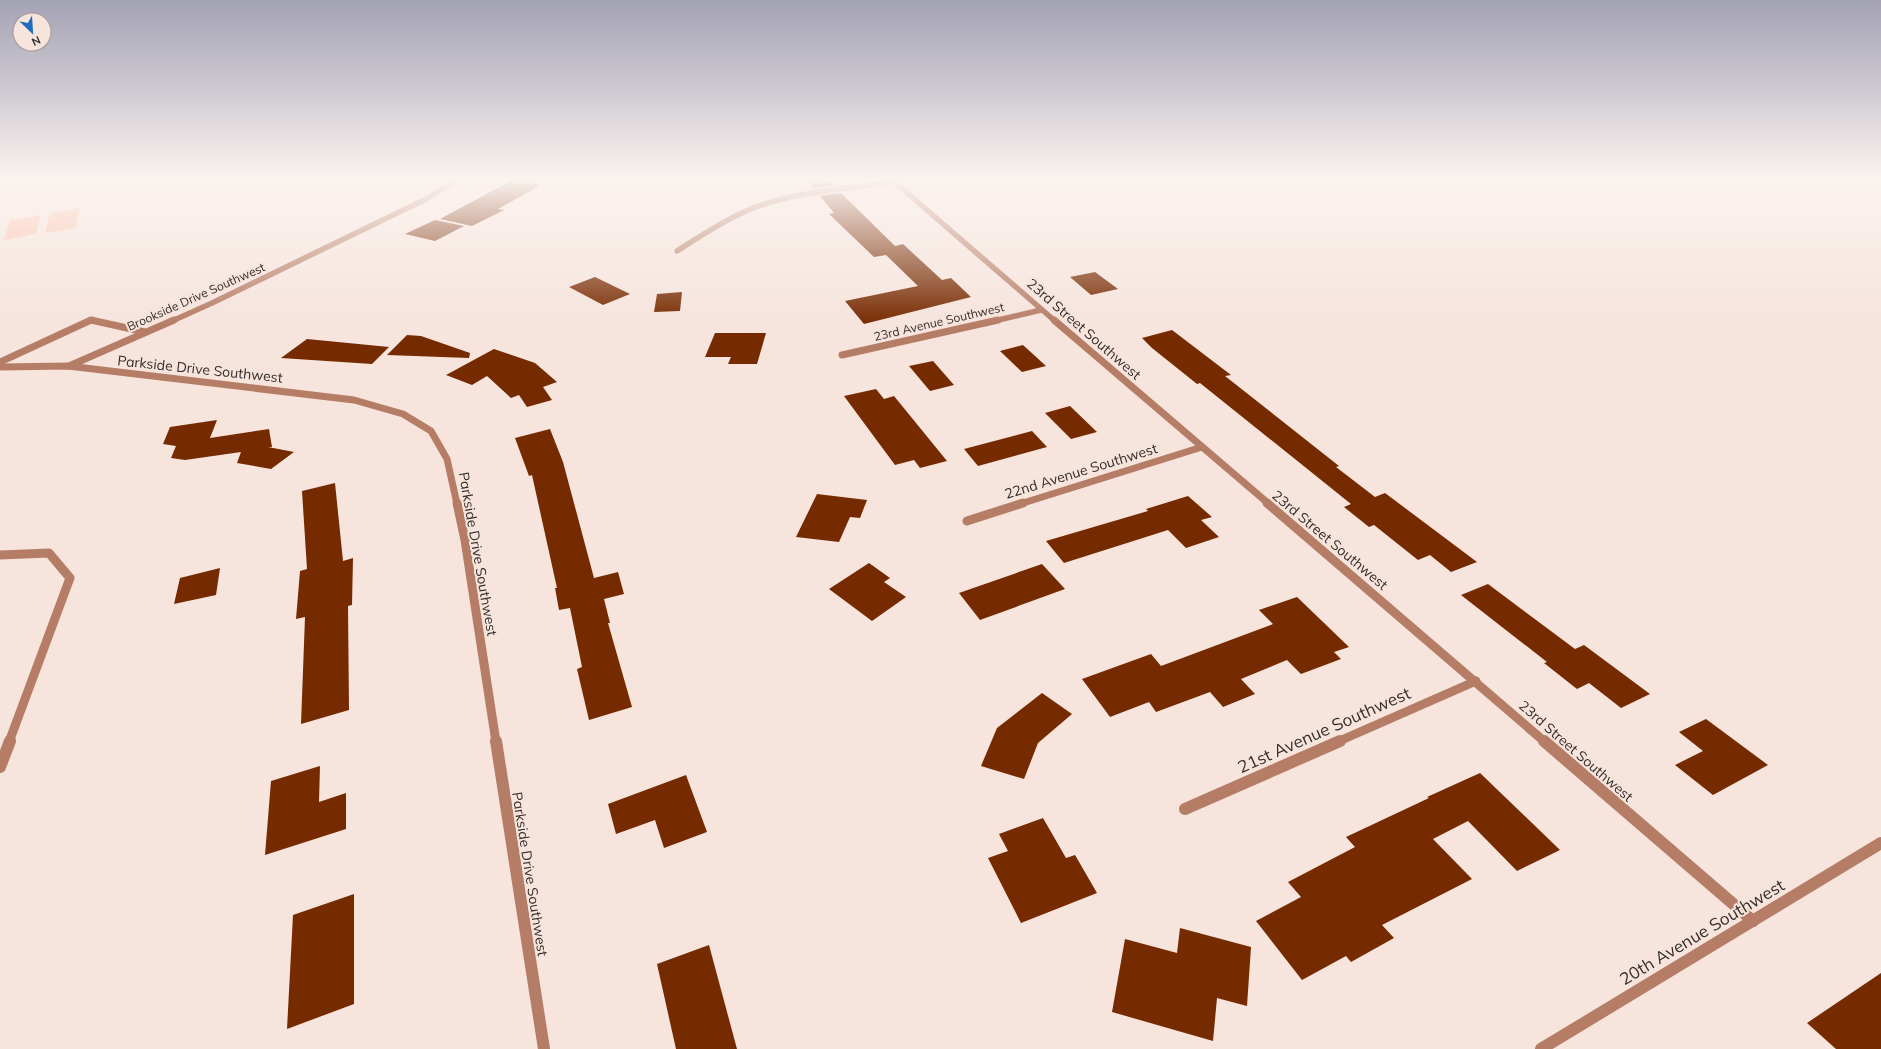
<svg xmlns="http://www.w3.org/2000/svg" width="1881" height="1049" font-family="Mulish,sans-serif">
  <style>
    .green { fill: #febca2 }
    .building { fill: #762a00 }
    .lines { fill: none; stroke-linecap: round; stroke-linejoin: round }
    .path { stroke: #ad9f9a; stroke-width: 1.5; stroke-dasharray: 0.5 2; stroke-linecap: butt }
    .lane-far3 { stroke: #b67d66; stroke-width: 5.5 }
    .lane-far2 { stroke: #b67d66; stroke-width: 7 }
    .lane-far1 { stroke: #b67d66; stroke-width: 9 }
    .lane { stroke: #b67d66; stroke-width: 12 }
    .street-far3 { stroke: #b67d66; stroke-width: 5.5 }
    .street-far2 { stroke: #b67d66; stroke-width: 7 }
    .street-far1 { stroke: #b67d66; stroke-width: 9 }
    .street { stroke: #b67d66; stroke-width: 12 }
    .labels { text-anchor: middle; stroke-width: 4; stroke-linejoin: round; paint-order: stroke }
    .far-street-label { font-size: 12px; fill: #342d2a; stroke: #f6e4dd }
    .street-label { font-size: 14px; fill: #342d2a; stroke: #f6e4dd }
    .near-street-label { font-size: 17px; fill: #342d2a; stroke: #f6e4dd }
  </style>
  <rect width="100%" height="100%" fill="#f6e4dd"/>
  <g class="green">
    <path d="M80 208 76 228 45 233 50 213Z"/>
    <path d="M41 215 36 234 4 240 10 220Z"/>
  </g>
  <g class="building">
    <path d="M516 178H535L539 186 498 209 504 210 472 226 440 219Z"/>
    <path d="M806 178H826L834 185 814 188Z"/>
    <path d="M841 193 895 246 903 244 942 280 951 278 971 297 864 324 845 301 918 286 886 255 874 257 829 214 834 213 820 196Z"/>
    <path d="M435 220 464 226 435 241 405 234Z"/>
    <path d="M1095 272 1118 289 1091 295 1070 277Z"/>
    <path d="M595 277 630 294 603 305 569 287Z"/>
    <path d="M682 292 680 311 654 312 657 294Z"/>
    <path d="M1172 330 1231 375 1225 376 1339 466 1336 467 1375 497 1385 493 1477 562 1451 572 1430 555 1418 560 1374 525 1369 527 1344 507 1351 504 1200 383 1197 384 1152 348 1142 338Z"/>
    <path d="M715 333H766L757 364H728L731 357H705Z"/>
    <path d="M407 335 421 336 470 353 469 358 387 355Z"/>
    <path d="M307 339 389 347 372 364 281 358Z"/>
    <path d="M1023 345 1046 366 1022 372 1000 351Z"/>
    <path d="M494 349 535 363 557 382 543 387 552 400 527 407 519 395 511 398 487 376 472 385 446 375Z"/>
    <path d="M933 361 954 385 930 391 909 366Z"/>
    <path d="M876 389 884 399 894 396 947 461 920 468 914 460 895 465 844 396Z"/>
    <path d="M1070 406 1097 432 1071 439 1045 413Z"/>
    <path d="M217 420 210 438 269 429 272 447H268L294 452 271 469 237 463 241 452 185 460 171 458 176 446 163 444 170 427Z"/>
    <path d="M550 429 563 462 594 578 618 572 624 594 604 599 610 623H608L632 707 589 720 577 669 582 667 570 608 559 610 555 588H557L532 475 529 476 515 438Z"/>
    <path d="M1032 431 1047 447 978 466 964 449Z"/>
    <path d="M335 483 343 561 353 558 352 605 348 606 349 710 301 724 305 617 296 619 300 571 307 569 302 491Z"/>
    <path d="M817 494 867 500 860 518 850 517 839 542 796 537Z"/>
    <path d="M1188 496 1212 517 1201 520 1219 537 1186 548 1168 530 1064 563 1046 541 1148 511 1146 509Z"/>
    <path d="M869 563 890 578 884 582 906 597 872 621 829 589Z"/>
    <path d="M1042 564 1065 589 980 620 959 593Z"/>
    <path d="M220 568 216 595 174 604 180 578Z"/>
    <path d="M1488 584 1575 649 1584 645 1650 694 1621 708 1589 683 1577 689 1544 663 1547 662 1461 595Z"/>
    <path d="M1297 597 1349 647 1334 652 1341 659 1301 674 1287 660 1241 679 1255 694 1223 707 1210 692 1156 712 1149 702 1110 717 1082 679 1151 654 1161 666 1273 624 1259 610Z"/>
    <path d="M1042 693 1072 714 1038 743 1024 779 981 766 997 728Z"/>
    <path d="M1706 719 1768 765 1713 795 1675 765 1703 751 1679 732Z"/>
    <path d="M320 766 319 802 346 793V829L265 855 271 781Z"/>
    <path d="M1480 773 1560 850 1517 871 1468 821 1433 839 1472 879 1382 925 1394 938 1351 962 1346 956 1302 980 1256 921 1301 897 1288 882 1355 847 1346 837 1429 798 1427 797Z"/>
    <path d="M686 775 707 832 664 848 655 820 616 834 608 804Z"/>
    <path d="M1043 818 1066 858 1075 855 1097 893 1021 923 988 858 1008 851 999 834Z"/>
    <path d="M354 894V1004L287 1029 293 915Z"/>
    <path d="M1180 928 1251 947 1247 1006 1217 998 1213 1041 1112 1012 1125 939 1177 953Z"/>
    <path d="M709 945 737 1049H676L657 964Z"/>
    <path d="M1881 973V1049H1836L1807 1023Z"/>
  </g>
  <g class="lines">
    <path class="path" d="M139 203 197 178"/>
    <path class="lane-far3" d="M89 321H94"/>
    <path class="lane-far2" d="M0 362 91 320 145 332"/>
    <path class="lane-far1" d="M0 555 49 553 70 578 9 742"/>
    <path class="lane" d="M0 767 10 741"/>
    <g class="street-far3">
      <path d="M890 178 1055 321"/>
      <path d="M677 251C699 237 721 222 746 211 792 191 845 189 895 182"/>
      <path d="M172 321 212 303 426 199 460 178"/>
      <path d="M994 321 1041 310"/>
    </g>
    <g class="street-far2">
      <path d="M1054 320 1269 504"/>
      <path d="M842 355 998 320"/>
      <path d="M69 366 174 320"/>
      <path d="M0 367 68 366 354 400 403 414 431 431 447 459 457 504"/>
      <path d="M1020 504 1202 447"/>
    </g>
    <g class="street-far1">
      <path d="M457 503 465 540 496 742"/>
      <path d="M1267 503 1545 742"/>
      <path d="M967 521 1023 503"/>
      <path d="M1337 742 1476 681"/>
    </g>
    <g class="street">
      <path d="M496 741 544 1049"/>
      <path d="M1544 741 1753 921"/>
      <path d="M1185 809 1340 741"/>
      <path d="M1541 1049 1881 843"/>
    </g>
  </g>
  <linearGradient id="sky" x2="0" y2="1"><stop stop-color="#a3a2b4"/><stop offset="0.55" stop-color="#fbf3f0"/><stop offset="1" stop-color="#fbf3f0" stop-opacity="0"/></linearGradient>
  <rect width="1881" height="325" fill="url(#sky)"/>
  <g class="labels">
    <g class="far-street-label">
      <text transform="translate(196 297) rotate(-24)" y="4">Brookside Drive Southwest</text>
      <text transform="translate(939 322) rotate(-13)" y="4">23rd Avenue Southwest</text>
    </g>
    <g class="street-label">
      <text transform="translate(1084 329) rotate(41)" y="5">23rd Street Southwest</text>
      <text transform="translate(200 369) rotate(6)" y="5">Parkside Drive Southwest</text>
      <text transform="translate(1081 471) rotate(-17)" y="5">22nd Avenue Southwest</text>
      <text transform="translate(1330 540) rotate(40)" y="5">23rd Street Southwest</text>
      <text transform="translate(478 554) rotate(80)" y="5">Parkside Drive Southwest</text>
      <text transform="translate(1576 751) rotate(41)" y="5">23rd Street Southwest</text>
      <text transform="translate(530 874) rotate(81)" y="5">Parkside Drive Southwest</text>
    </g>
    <g class="near-street-label">
      <text transform="translate(1324 730) rotate(-24)" y="6">21st Avenue Southwest</text>
      <text transform="translate(1702 932) rotate(-31)" y="6">20th Avenue Southwest</text>
    </g>
  </g>
  <g transform="translate(32 32) rotate(155)"><circle r="19" fill="#f6e4dd" stroke="#a89b95"/>
  <path d="M0-3L7 15L0 10L-7 15Z" fill="#206dbc"/>
  <text y="-6" font-size="11" font-weight="bold" text-anchor="middle" fill="#342d2a">N</text>
  </g>
</svg>
